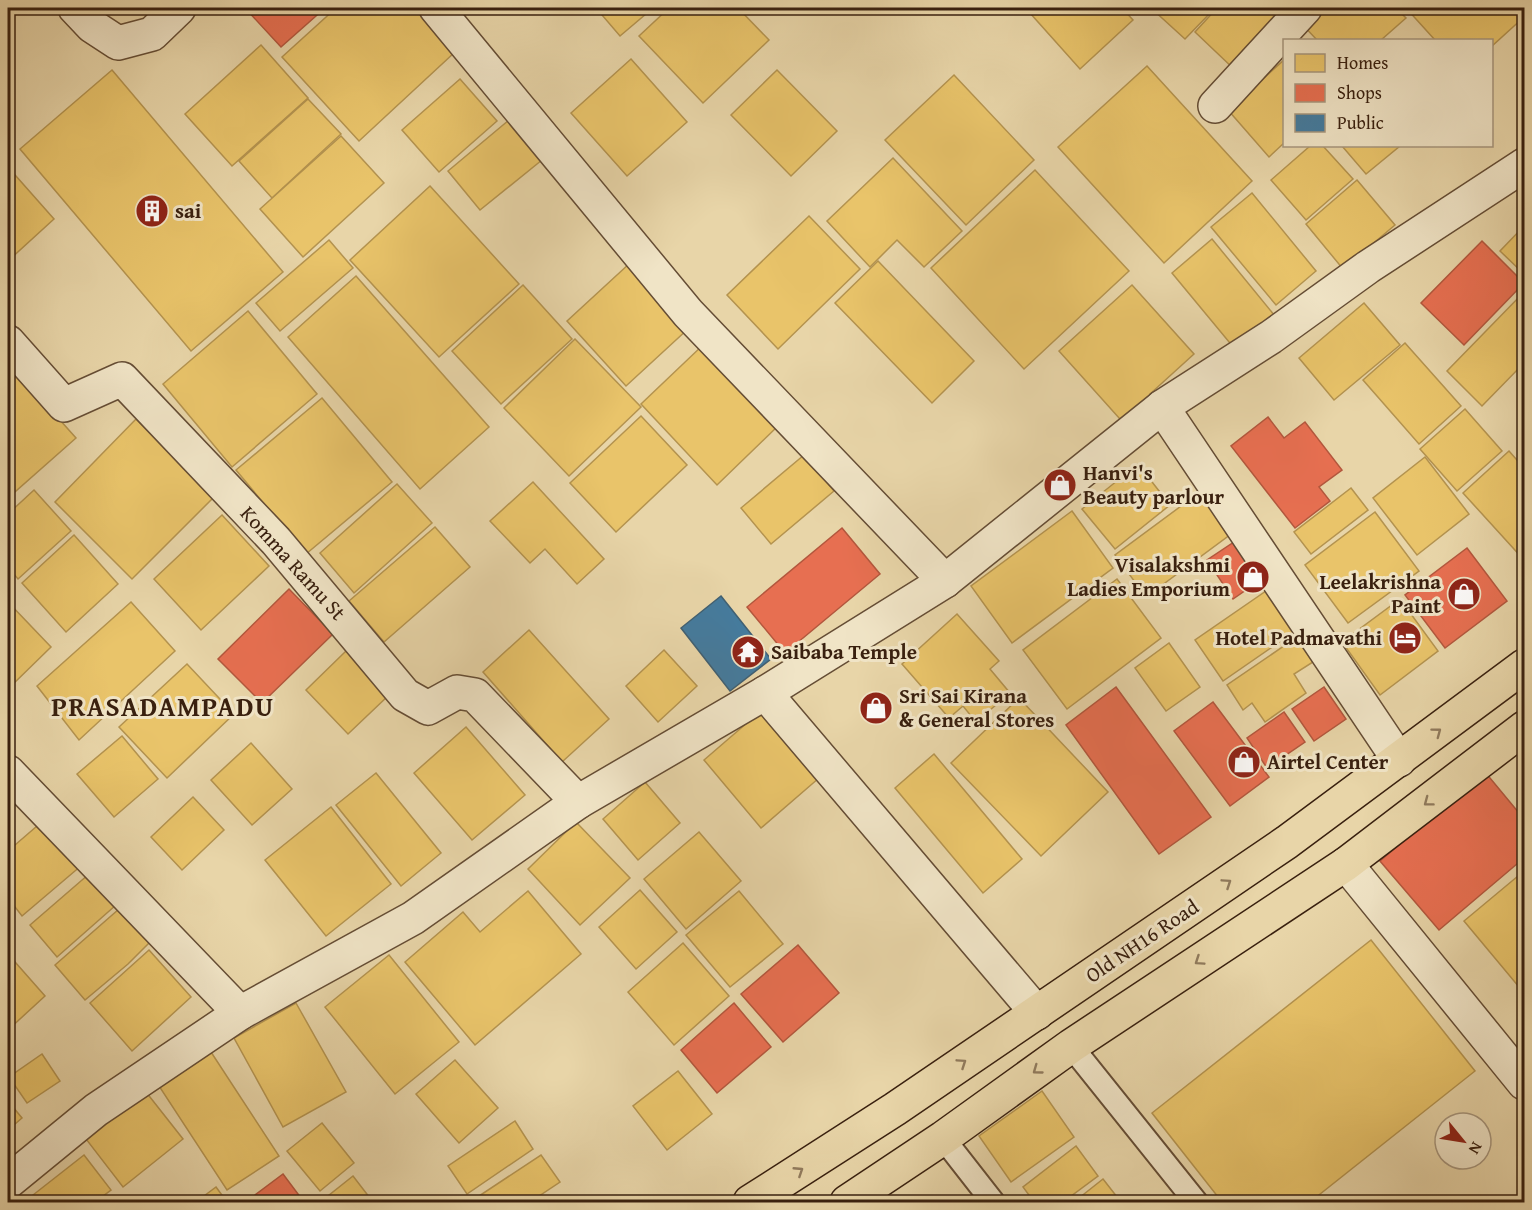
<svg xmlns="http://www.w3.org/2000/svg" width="1532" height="1210" font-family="'Gentium Book Plus',serif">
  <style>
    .homes { fill: #e9c46a; stroke: #b4934f; stroke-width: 1.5 }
    .shops { fill: #e76f51; stroke: #b3573d; stroke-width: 1.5 }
    .public { fill: #457b9d; stroke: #416072; stroke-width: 1.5 }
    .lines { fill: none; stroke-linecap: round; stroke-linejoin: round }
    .lane-casing { stroke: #654d35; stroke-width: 26 }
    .street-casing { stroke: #654d35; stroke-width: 36 }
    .primary-casing { stroke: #39200f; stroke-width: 36 }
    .lane { stroke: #f0e4c6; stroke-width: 22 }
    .street { stroke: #f0e4c6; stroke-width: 33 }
    .primary { stroke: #e8d5a8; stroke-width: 33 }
    .oneway { stroke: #907a5c }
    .labels { text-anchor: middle; stroke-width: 6; stroke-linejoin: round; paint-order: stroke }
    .poi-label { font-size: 21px; font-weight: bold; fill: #39200f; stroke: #f0e4c6; text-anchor: start }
    .street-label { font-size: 21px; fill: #39200f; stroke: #f0e4c6 }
    .district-label { font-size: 27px; font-weight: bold; letter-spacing: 1.5px; fill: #39200f; stroke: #f0e4c6 }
  </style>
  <rect width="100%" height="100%" fill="#e8d5a8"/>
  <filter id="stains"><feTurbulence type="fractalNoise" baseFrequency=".00333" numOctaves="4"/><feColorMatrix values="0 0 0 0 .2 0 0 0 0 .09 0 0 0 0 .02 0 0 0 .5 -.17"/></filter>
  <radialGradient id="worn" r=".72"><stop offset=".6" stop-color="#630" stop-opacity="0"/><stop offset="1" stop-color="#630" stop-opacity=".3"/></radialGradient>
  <g class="homes">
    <path d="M336 8H414L455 52 359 141 282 57Z"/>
    <path d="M596 8H653L620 36Z"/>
    <path d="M669 8H738L769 40 703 103 639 36Z"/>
    <path d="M1036 8H1122L1133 20 1080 69 1030 13Z"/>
    <path d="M1151 8H1215L1185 39Z"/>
    <path d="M1217 8H1295L1236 71 1195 32Z"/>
    <path d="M1317 8H1396L1406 18 1381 40H1317L1301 23Z"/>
    <path d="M1406 8H1516L1524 17 1492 46V40H1435Z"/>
    <path d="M261 45 308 98 232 166 185 114Z"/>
    <path d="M631 59 687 122 627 176 571 113Z"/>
    <path d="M1284 60V143L1269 157 1228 110Z"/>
    <path d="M1147 66 1252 181 1164 263 1058 147Z"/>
    <path d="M112 70 283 272 191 351 20 149Z"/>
    <path d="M777 70 837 131 791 176 731 115Z"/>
    <path d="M954 75 1034 160 966 225 885 140Z"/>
    <path d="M460 79 497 121 439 172 402 130Z"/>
    <path d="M308 99 341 134 272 198 239 161Z"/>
    <path d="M509 120 542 160 480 210 448 171Z"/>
    <path d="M341 136 384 183 303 257 260 209Z"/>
    <path d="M1310 146H1323L1353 179 1306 220 1271 180Z"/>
    <path d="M1342 146H1400L1366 174Z"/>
    <path d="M893 158 962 231 924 267 897 240 870 267 827 221Z"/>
    <path d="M8 167 54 219 8 261Z"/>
    <path d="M1035 170 1129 271 1024 369 931 268Z"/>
    <path d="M1357 180 1395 225 1343 269 1306 224Z"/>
    <path d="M430 186 519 284 439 357 350 260Z"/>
    <path d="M1252 193 1316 271 1276 305 1211 227Z"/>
    <path d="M809 216 860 269 778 349 727 295Z"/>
    <path d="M1524 226V274L1500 251Z"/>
    <path d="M1212 239 1279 321 1239 354 1172 273Z"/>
    <path d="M329 240 353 268 280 331 256 303Z"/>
    <path d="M878 261 974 361 932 403 835 303Z"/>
    <path d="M630 263 689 328 626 386 567 321Z"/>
    <path d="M356 276 489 427 420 489 288 337Z"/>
    <path d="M523 285 572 339 501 404 452 351Z"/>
    <path d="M1132 285 1194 354 1150 394 1157 401 1128 428 1059 351Z"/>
    <path d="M1523 293 1524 363 1482 406 1447 371Z"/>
    <path d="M1364 303 1400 345 1334 400 1299 358Z"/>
    <path d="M248 311 317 394 232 467 163 384Z"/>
    <path d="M575 339 641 407 569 476 504 408Z"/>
    <path d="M1405 343 1461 406 1419 444 1363 380Z"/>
    <path d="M704 344 780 424 717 485 641 404Z"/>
    <path d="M8 362 76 438 8 498Z"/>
    <path d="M322 398 392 482 306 554 236 470Z"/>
    <path d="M1465 409 1502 451 1457 491 1420 449Z"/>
    <path d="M641 416 687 465 616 532 570 483Z"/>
    <path d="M136 419 214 497 132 579 55 502Z"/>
    <path d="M1509 451 1524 468V560L1463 493Z"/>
    <path d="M804 455 834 491 771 544 741 508Z"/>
    <path d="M1425 457 1469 514 1417 555 1373 498Z"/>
    <path d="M1138 464 1170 505 1115 549 1082 509Z"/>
    <path d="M533 482 604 559 577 584 545 549 530 563 490 521Z"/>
    <path d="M397 484 432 523 354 593 320 553Z"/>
    <path d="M1351 488 1368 510 1311 554 1294 532Z"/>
    <path d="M34 490 71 531 18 579 8 567V514Z"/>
    <path d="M1200 492 1231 534 1146 597 1115 555Z"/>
    <path d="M1072 511 1113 568 1012 643 971 586Z"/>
    <path d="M1375 512 1419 571 1348 623 1305 565Z"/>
    <path d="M222 515 269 566 201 630 154 579Z"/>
    <path d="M435 527 470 567 384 642 349 601Z"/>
    <path d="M74 535 118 584 66 632 22 583Z"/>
    <path d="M1117 579 1161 638 1067 709 1023 650Z"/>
    <path d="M1266 591 1294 632 1223 681 1195 640Z"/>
    <path d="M1400 599 1438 651 1380 695 1342 642Z"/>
    <path d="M8 602 51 647 8 689Z"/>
    <path d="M131 602 175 651 79 740 37 686Z"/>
    <path d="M957 614 999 661 990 669 1010 693 976 722 963 706 949 718 902 664Z"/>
    <path d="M529 630 609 719 562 762 483 672Z"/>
    <path d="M1297 637 1313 662 1294 674 1306 693 1265 722 1252 703 1243 710 1227 685Z"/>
    <path d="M1169 643 1200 687 1166 711 1135 668Z"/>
    <path d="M664 650 697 686 658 722 626 686Z"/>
    <path d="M346 651 389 695 348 734 306 690Z"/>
    <path d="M187 664 234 714 167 778 119 727Z"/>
    <path d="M1019 698 1108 792 1041 856 951 763Z"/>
    <path d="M762 710 819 778 761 828 704 760Z"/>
    <path d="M466 727 525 795 472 840 414 773Z"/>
    <path d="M122 736 158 779 114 817 77 774Z"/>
    <path d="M251 743 292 789 252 825 211 780Z"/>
    <path d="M934 754 1022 859 983 893 895 788Z"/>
    <path d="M376 773 441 853 401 886 336 805Z"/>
    <path d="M645 782 680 823 638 860 603 819Z"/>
    <path d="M193 797 224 830 182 870 151 837Z"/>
    <path d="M331 807 391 884 326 936 265 860Z"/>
    <path d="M44 820 82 865 22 916 8 898V851Z"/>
    <path d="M576 822 630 878 580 925 528 869Z"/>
    <path d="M699 832 741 881 686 929 644 879Z"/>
    <path d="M1524 871V993L1464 921Z"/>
    <path d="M89 874 116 905 57 957 30 925Z"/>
    <path d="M640 890 677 932 636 969 599 927Z"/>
    <path d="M528 891 581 954 475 1045 405 962 463 912 480 932Z"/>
    <path d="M739 891 783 944 730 987 686 935Z"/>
    <path d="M119 909 150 942 128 964 85 1000 55 965Z"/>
    <path d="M1371 940 1475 1071 1310 1202H1222L1152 1113Z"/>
    <path d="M683 943 729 996 674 1045 628 992Z"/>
    <path d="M149 950 191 997 132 1051 90 1003Z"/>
    <path d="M8 954 45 996 8 1030Z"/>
    <path d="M389 955 459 1042 395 1094 325 1007Z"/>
    <path d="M296 1003 346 1092 283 1127 234 1038Z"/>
    <path d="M211 1052 279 1156 227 1190 159 1086Z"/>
    <path d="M42 1054 60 1081 27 1103 9 1077Z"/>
    <path d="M455 1060 498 1108 459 1143 416 1094Z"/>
    <path d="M678 1071 712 1114 667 1150 633 1106Z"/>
    <path d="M1042 1091 1074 1137 1011 1182 979 1136Z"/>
    <path d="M146 1092 183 1139 123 1187 86 1139Z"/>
    <path d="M8 1101 22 1118 8 1130Z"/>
    <path d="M515 1121 533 1149 467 1194 448 1166Z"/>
    <path d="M322 1123 354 1163 320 1191 287 1151Z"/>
    <path d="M1076 1146 1098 1176 1063 1202H1034L1023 1187Z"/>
    <path d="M84 1155 111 1190 95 1202H39L33 1195Z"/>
    <path d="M541 1155 560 1182 530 1202H479L476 1198Z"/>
    <path d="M353 1176 373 1202H332L328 1196Z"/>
    <path d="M1103 1179 1121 1202H1074Z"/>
    <path d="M216 1187 227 1202H196Z"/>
  </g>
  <g class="shops">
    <path d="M245 8H325L281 47Z"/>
    <path d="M1482 241 1524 283 1464 345 1421 303Z"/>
    <path d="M1268 417 1284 438 1305 422 1342 470 1319 487 1330 501 1295 528 1231 446Z"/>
    <path d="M842 528 880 574 785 653 747 607Z"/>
    <path d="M1243 536 1269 574 1233 599 1207 560Z"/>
    <path d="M1467 548 1507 601 1445 648 1405 595Z"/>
    <path d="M289 589 333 634 262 703 218 659Z"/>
    <path d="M1116 687 1211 817 1159 854 1066 725Z"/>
    <path d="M1324 687 1346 719 1314 741 1292 709Z"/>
    <path d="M1213 702 1269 777 1230 806 1174 731Z"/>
    <path d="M1284 712 1305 742 1267 768 1247 738Z"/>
    <path d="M1485 772 1524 819V858L1439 930 1380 861Z"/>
    <path d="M798 945 839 993 783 1042 741 994Z"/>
    <path d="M734 1003 771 1047 717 1093 681 1050Z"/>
    <path d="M283 1174 304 1202H261L255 1195Z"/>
  </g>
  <path class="public" d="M721 596 771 659 730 691 681 628Z"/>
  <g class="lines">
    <defs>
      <g id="lane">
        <path d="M1071 1046 1196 1202"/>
        <path d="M943 1138 993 1202"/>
      </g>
      <g id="street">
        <path d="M75 8 92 26 118 43 152 34 179 8"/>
        <path d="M436 8 688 313 945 581"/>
        <path d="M1215 106 1305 8"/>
        <path d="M8 342 64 405 122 379 276 541 405 695 428 708 457 692 475 695 578 802"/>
        <path d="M1162 407 1399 760"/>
        <path d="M765 693 1037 1013"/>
        <path d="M8 772 240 1013"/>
        <path d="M1346 864 1524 1083"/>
        <path d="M8 1182 96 1110 240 1013 413 918 578 802 765 693 945 581 1162 407 1271 337 1368 267 1524 165"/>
      </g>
      <g id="primary">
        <path d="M750 1202 895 1109 1287 842 1524 666"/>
        <path d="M847 1202 943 1138 1071 1046 1346 864 1524 728"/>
      </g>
    </defs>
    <use href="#lane" class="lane-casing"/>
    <use href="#street" class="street-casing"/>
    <use href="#primary" class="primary-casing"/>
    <use href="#lane" class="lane"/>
    <use href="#street" class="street"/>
    <use href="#primary" class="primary"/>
  </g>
  <defs><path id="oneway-chevron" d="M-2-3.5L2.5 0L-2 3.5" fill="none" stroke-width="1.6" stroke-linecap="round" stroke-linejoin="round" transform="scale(1.5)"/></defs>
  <g class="oneway">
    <use href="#oneway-chevron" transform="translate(1437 732) rotate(-37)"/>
    <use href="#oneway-chevron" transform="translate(1428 802) rotate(143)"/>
    <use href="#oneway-chevron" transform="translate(1227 883) rotate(-34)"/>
    <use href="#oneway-chevron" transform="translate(1199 961) rotate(146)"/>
    <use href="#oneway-chevron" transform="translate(962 1063) rotate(-34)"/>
    <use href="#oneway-chevron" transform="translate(1037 1070) rotate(144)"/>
    <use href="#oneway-chevron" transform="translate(799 1171) rotate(-33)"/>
  </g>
  <defs>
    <symbol id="building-disc" viewBox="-11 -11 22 22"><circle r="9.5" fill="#8f2418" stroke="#f0e4c6"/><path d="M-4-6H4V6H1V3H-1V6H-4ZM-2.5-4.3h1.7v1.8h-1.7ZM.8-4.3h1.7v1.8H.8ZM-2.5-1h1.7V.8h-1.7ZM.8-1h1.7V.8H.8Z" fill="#fff"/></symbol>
    <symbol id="shop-disc" viewBox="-11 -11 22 22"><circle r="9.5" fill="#8f2418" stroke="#f0e4c6"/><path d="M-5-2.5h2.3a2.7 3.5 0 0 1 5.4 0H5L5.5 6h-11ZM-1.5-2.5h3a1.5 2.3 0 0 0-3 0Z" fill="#fff"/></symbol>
    <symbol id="hotel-disc" viewBox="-11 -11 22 22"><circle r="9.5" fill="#8f2418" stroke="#f0e4c6"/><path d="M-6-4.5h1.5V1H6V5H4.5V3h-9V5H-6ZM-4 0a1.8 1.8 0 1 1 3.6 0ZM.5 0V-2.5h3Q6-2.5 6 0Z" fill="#fff"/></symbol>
    <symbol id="temple-disc" viewBox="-11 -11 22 22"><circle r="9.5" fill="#8f2418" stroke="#f0e4c6"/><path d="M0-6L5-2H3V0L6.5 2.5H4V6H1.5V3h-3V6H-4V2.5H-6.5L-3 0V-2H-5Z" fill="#fff"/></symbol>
  </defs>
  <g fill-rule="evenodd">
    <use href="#building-disc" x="133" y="192" width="38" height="38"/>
    <use href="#shop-disc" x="1041" y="466" width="38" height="38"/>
    <use href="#shop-disc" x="1234" y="558" width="38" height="38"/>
    <use href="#shop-disc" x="1445" y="575" width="38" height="38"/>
    <use href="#hotel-disc" x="1386" y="619" width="38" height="38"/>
    <use href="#temple-disc" x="729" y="633" width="38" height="38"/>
    <use href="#shop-disc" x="857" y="689" width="38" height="38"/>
    <use href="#shop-disc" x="1225" y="743" width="38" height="38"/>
  </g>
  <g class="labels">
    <g class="poi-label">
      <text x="175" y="218">sai</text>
      <text x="1083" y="480">Hanvi's<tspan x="1083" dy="24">Beauty parlour</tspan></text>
      <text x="1230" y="572" text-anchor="end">Visalakshmi<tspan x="1230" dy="24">Ladies Emporium</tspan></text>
      <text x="1441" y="589" text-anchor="end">Leelakrishna<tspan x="1441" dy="24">Paint</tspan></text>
      <text x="1382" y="645" text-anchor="end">Hotel Padmavathi</text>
      <text x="771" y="659">Saibaba Temple</text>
      <text x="899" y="703">Sri Sai Kirana<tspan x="899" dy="24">&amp; General Stores</tspan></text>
      <text x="1267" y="769">Airtel Center</text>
    </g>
    <g class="street-label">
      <text transform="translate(293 563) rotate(48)" y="7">Komma Ramu St</text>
      <text transform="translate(1142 941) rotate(-34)" y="7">Old NH16 Road</text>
    </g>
    <g class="district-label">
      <text x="163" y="716">PRASADAMPADU</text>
    </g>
  </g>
  <rect width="1532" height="1210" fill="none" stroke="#e8d5a8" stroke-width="30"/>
  <rect x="9" y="9" width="1514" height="1192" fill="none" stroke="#39200f" stroke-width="3"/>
  <rect x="15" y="15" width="1502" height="1180" fill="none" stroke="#39200f" stroke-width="1.5"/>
  <rect x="1283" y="39" width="210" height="108" fill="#f0e4c6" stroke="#a7967d" stroke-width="1.5"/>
  <rect x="1295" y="54" width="30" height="18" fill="#e9c46a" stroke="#a7967d" stroke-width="1.5"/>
  <text x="1337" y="69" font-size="18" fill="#39200f">Homes</text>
  <rect x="1295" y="84" width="30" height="18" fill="#e76f51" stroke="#a7967d" stroke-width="1.5"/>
  <text x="1337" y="99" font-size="18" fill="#39200f">Shops</text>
  <rect x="1295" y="114" width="30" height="18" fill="#457b9d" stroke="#a7967d" stroke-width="1.5"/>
  <text x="1337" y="129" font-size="18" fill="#39200f">Public</text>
  <g transform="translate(1463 1141) rotate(120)"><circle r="28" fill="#f0e4c6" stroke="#a7967d" stroke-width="1.5"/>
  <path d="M0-4.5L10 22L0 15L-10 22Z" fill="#8f2418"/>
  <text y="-9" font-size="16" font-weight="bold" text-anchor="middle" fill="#39200f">N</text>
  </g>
  <rect width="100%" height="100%" filter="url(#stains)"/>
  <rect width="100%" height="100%" fill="url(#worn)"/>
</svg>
